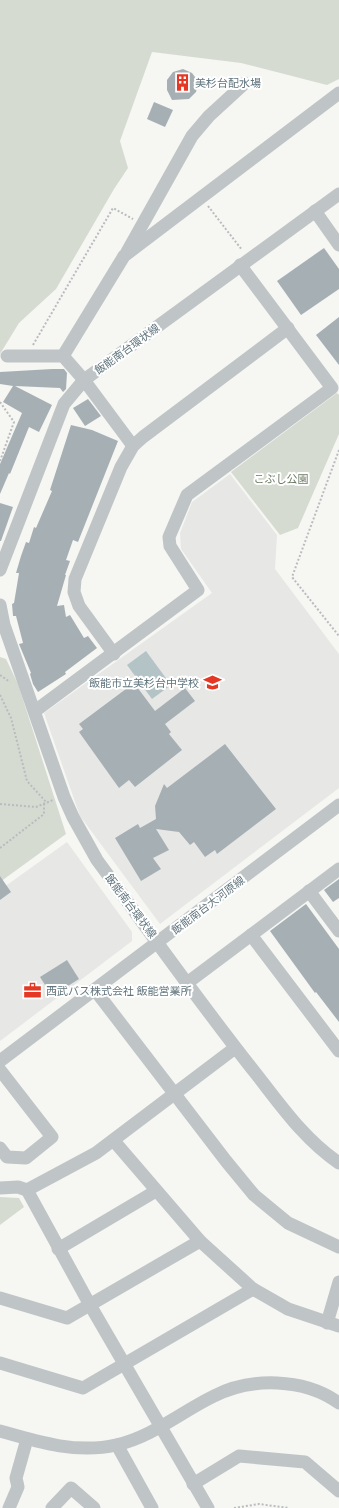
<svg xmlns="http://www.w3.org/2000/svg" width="339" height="1508" font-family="'Roboto Condensed','Noto Sans JP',sans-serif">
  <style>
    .built { fill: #e7e7e6 }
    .green { fill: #d6dbd2 }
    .water { fill: #b4c4c6 }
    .building { fill: #a6b0b4 }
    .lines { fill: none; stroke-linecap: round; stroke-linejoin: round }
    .path { stroke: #b9bcbe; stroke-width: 2; stroke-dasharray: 2 2; stroke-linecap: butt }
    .minor { stroke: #bfc4c7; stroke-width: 13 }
    .labels { text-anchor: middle; stroke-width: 4; stroke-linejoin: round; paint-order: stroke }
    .poi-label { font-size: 11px; fill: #61757e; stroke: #fff; text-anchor: start }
    .street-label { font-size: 11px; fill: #61757e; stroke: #fff }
    .park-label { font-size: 11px; fill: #6c7b64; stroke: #fff }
  </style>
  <rect width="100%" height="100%" fill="#f6f6f3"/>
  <g class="built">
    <path d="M230 474 277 535 275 569 339 654V788L160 924 80 816 44 713 212 593 181 549 180 533 192 502Z"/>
    <path d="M67 842 132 932V941L0 1041V890Z"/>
  </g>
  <g class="green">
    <path d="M0 0H339V79L327 85 241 63 152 52 120 141 128 168 114 189 56 289 19 323 0 354Z"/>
    <path d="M337 393 339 395V434L298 528 280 535 231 472Z"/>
    <path d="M0 657 6 659 18 684 66 834 0 882Z"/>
    <path d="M0 1197 19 1198 24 1207 0 1225Z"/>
  </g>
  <path class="water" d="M146 651 171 685 152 699 127 665Z"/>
  <g class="building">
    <path d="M183 69 192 73 195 77 197 87 196 92 189 99 172 100 167 90V80L173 72Z"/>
    <path d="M154 102 173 110 165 127 147 119Z"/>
    <path d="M324 248 339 269V289L301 315 277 281Z"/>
    <path d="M339 317V365L316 335Z"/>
    <path d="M52 369H64L67 373 66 389 63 392 60 388 15 386 52 405 39 432 29 427 10 474 9 473 0 494V464L22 413 3 402 13 386 0 384V372Z"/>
    <path d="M88 399 101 416 85 426 73 408Z"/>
    <path d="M71 425 92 430 118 441 78 542 73 540 66 560 70 561 65 575H66L57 606 64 605 66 617 70 615 84 638 88 636 97 648 65 672 66 674 38 692 33 684 30 674 31 673 19 644 23 643 16 616H13L12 604 14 603 19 573H16L21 556 26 542 29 543 34 527 36 528 52 491 50 490Z"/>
    <path d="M0 503 13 507 1 541H0Z"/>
    <path d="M134 683 155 711 185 688 195 701 165 724 171 732 169 734 182 750 135 787 129 780 119 788 79 732 83 729 79 724Z"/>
    <path d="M225 744 276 809 217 854 215 850 205 857 194 842 190 845 179 832 156 829 169 850 153 858 161 869 141 881 115 838 138 824 140 828 156 819 155 806 164 784 167 788Z"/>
    <path d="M0 876 11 892 0 900Z"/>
    <path d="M339 879V898L333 902 324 890Z"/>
    <path d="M306 904 339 949V1022L316 992 315 993 270 931Z"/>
    <path d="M67 960 79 979 52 996 40 977Z"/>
  </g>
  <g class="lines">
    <g class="path">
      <path d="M208 206 242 250"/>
      <path d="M33 345 113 208 133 219"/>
      <path d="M0 402 14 422 0 461"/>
      <path d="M339 450 292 577 339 636"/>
      <path d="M0 675 10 682"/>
      <path d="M0 695 11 718 27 781 47 803"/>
      <path d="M0 804 36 807 53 800"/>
      <path d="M0 848 44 814V804"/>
      <path d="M234 1508 259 1504 289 1508"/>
    </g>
    <g class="minor">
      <path d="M315 211 339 245"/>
      <path d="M127 252 192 136 209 116 245 83"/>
      <path d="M7 356H63L84 380 133 446"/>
      <path d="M63 356 124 256 339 93"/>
      <path d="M0 570 64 404 84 380 339 194"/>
      <path d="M0 605 4 625 64 797 73 817 97 860C150 932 201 1005 257 1075 282 1107 305 1140 339 1163"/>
      <path d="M114 654 79 606 74 592 75 579 121 467 133 446 143 437 288 328"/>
      <path d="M35 711 198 590 170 546 169 537 187 495 332 388 240 265"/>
      <path d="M309 891 339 931"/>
      <path d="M251 935 339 1051"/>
      <path d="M187 983 339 869"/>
      <path d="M95 990 226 1161 254 1195 288 1223 339 1247"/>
      <path d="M0 1061 339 805"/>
      <path d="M0 1070 52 1137 26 1158 7 1157 0 1148"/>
      <path d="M114 1141 200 1241 253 1289 288 1309 339 1326"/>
      <path d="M0 1188 18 1187 27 1190 96 1153 235 1048"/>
      <path d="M27 1190 90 1305 208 1508"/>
      <path d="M58 1249 156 1191"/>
      <path d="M0 1298 67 1318 200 1241"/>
      <path d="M327 1323 339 1282"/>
      <path d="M0 1363 83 1388 253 1289"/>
      <path d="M0 1431C38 1442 77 1454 116 1445 152 1437 181 1412 214 1396 251 1377 304 1378 339 1403"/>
      <path d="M117 1445 152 1508"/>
      <path d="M193 1484 239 1456 305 1462 339 1491"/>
      <path d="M9 1508 18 1487 16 1478 27 1439"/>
      <path d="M52 1508 71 1488 94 1508"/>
    </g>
  </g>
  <defs>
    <symbol id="building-bare" viewBox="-9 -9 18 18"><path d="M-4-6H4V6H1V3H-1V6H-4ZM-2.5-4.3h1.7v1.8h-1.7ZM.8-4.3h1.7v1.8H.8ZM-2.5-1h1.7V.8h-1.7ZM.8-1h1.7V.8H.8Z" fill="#e43825" stroke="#fff" stroke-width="2.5" paint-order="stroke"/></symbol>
    <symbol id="school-bare" viewBox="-9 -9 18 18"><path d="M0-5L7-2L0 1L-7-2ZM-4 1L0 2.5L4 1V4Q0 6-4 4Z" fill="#e43825" stroke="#fff" stroke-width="2.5" paint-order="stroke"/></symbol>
    <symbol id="office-bare" viewBox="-9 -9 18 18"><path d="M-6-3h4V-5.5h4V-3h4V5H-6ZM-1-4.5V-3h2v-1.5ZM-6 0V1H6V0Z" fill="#e43825" stroke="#fff" stroke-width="2.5" paint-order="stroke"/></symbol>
  </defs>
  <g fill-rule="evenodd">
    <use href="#building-bare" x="170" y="70" width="25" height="25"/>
    <use href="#school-bare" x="200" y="670" width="25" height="25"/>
    <use href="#office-bare" x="20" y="978" width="25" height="25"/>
  </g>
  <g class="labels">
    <g class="poi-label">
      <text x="195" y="87">美杉台配水場</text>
      <text x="199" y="687" text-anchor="end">飯能市立美杉台中学校</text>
      <text x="46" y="995">西武バス株式会社 飯能営業所</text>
    </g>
    <g class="street-label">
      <text transform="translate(127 349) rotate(-36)" y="4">飯能南台環状線</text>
      <text transform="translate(208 905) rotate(-37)" y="4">飯能南台大河原線</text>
      <text transform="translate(131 906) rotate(53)" y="4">飯能南台環状線</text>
    </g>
    <g class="park-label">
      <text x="281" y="483">こぶし公園</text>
    </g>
  </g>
</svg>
